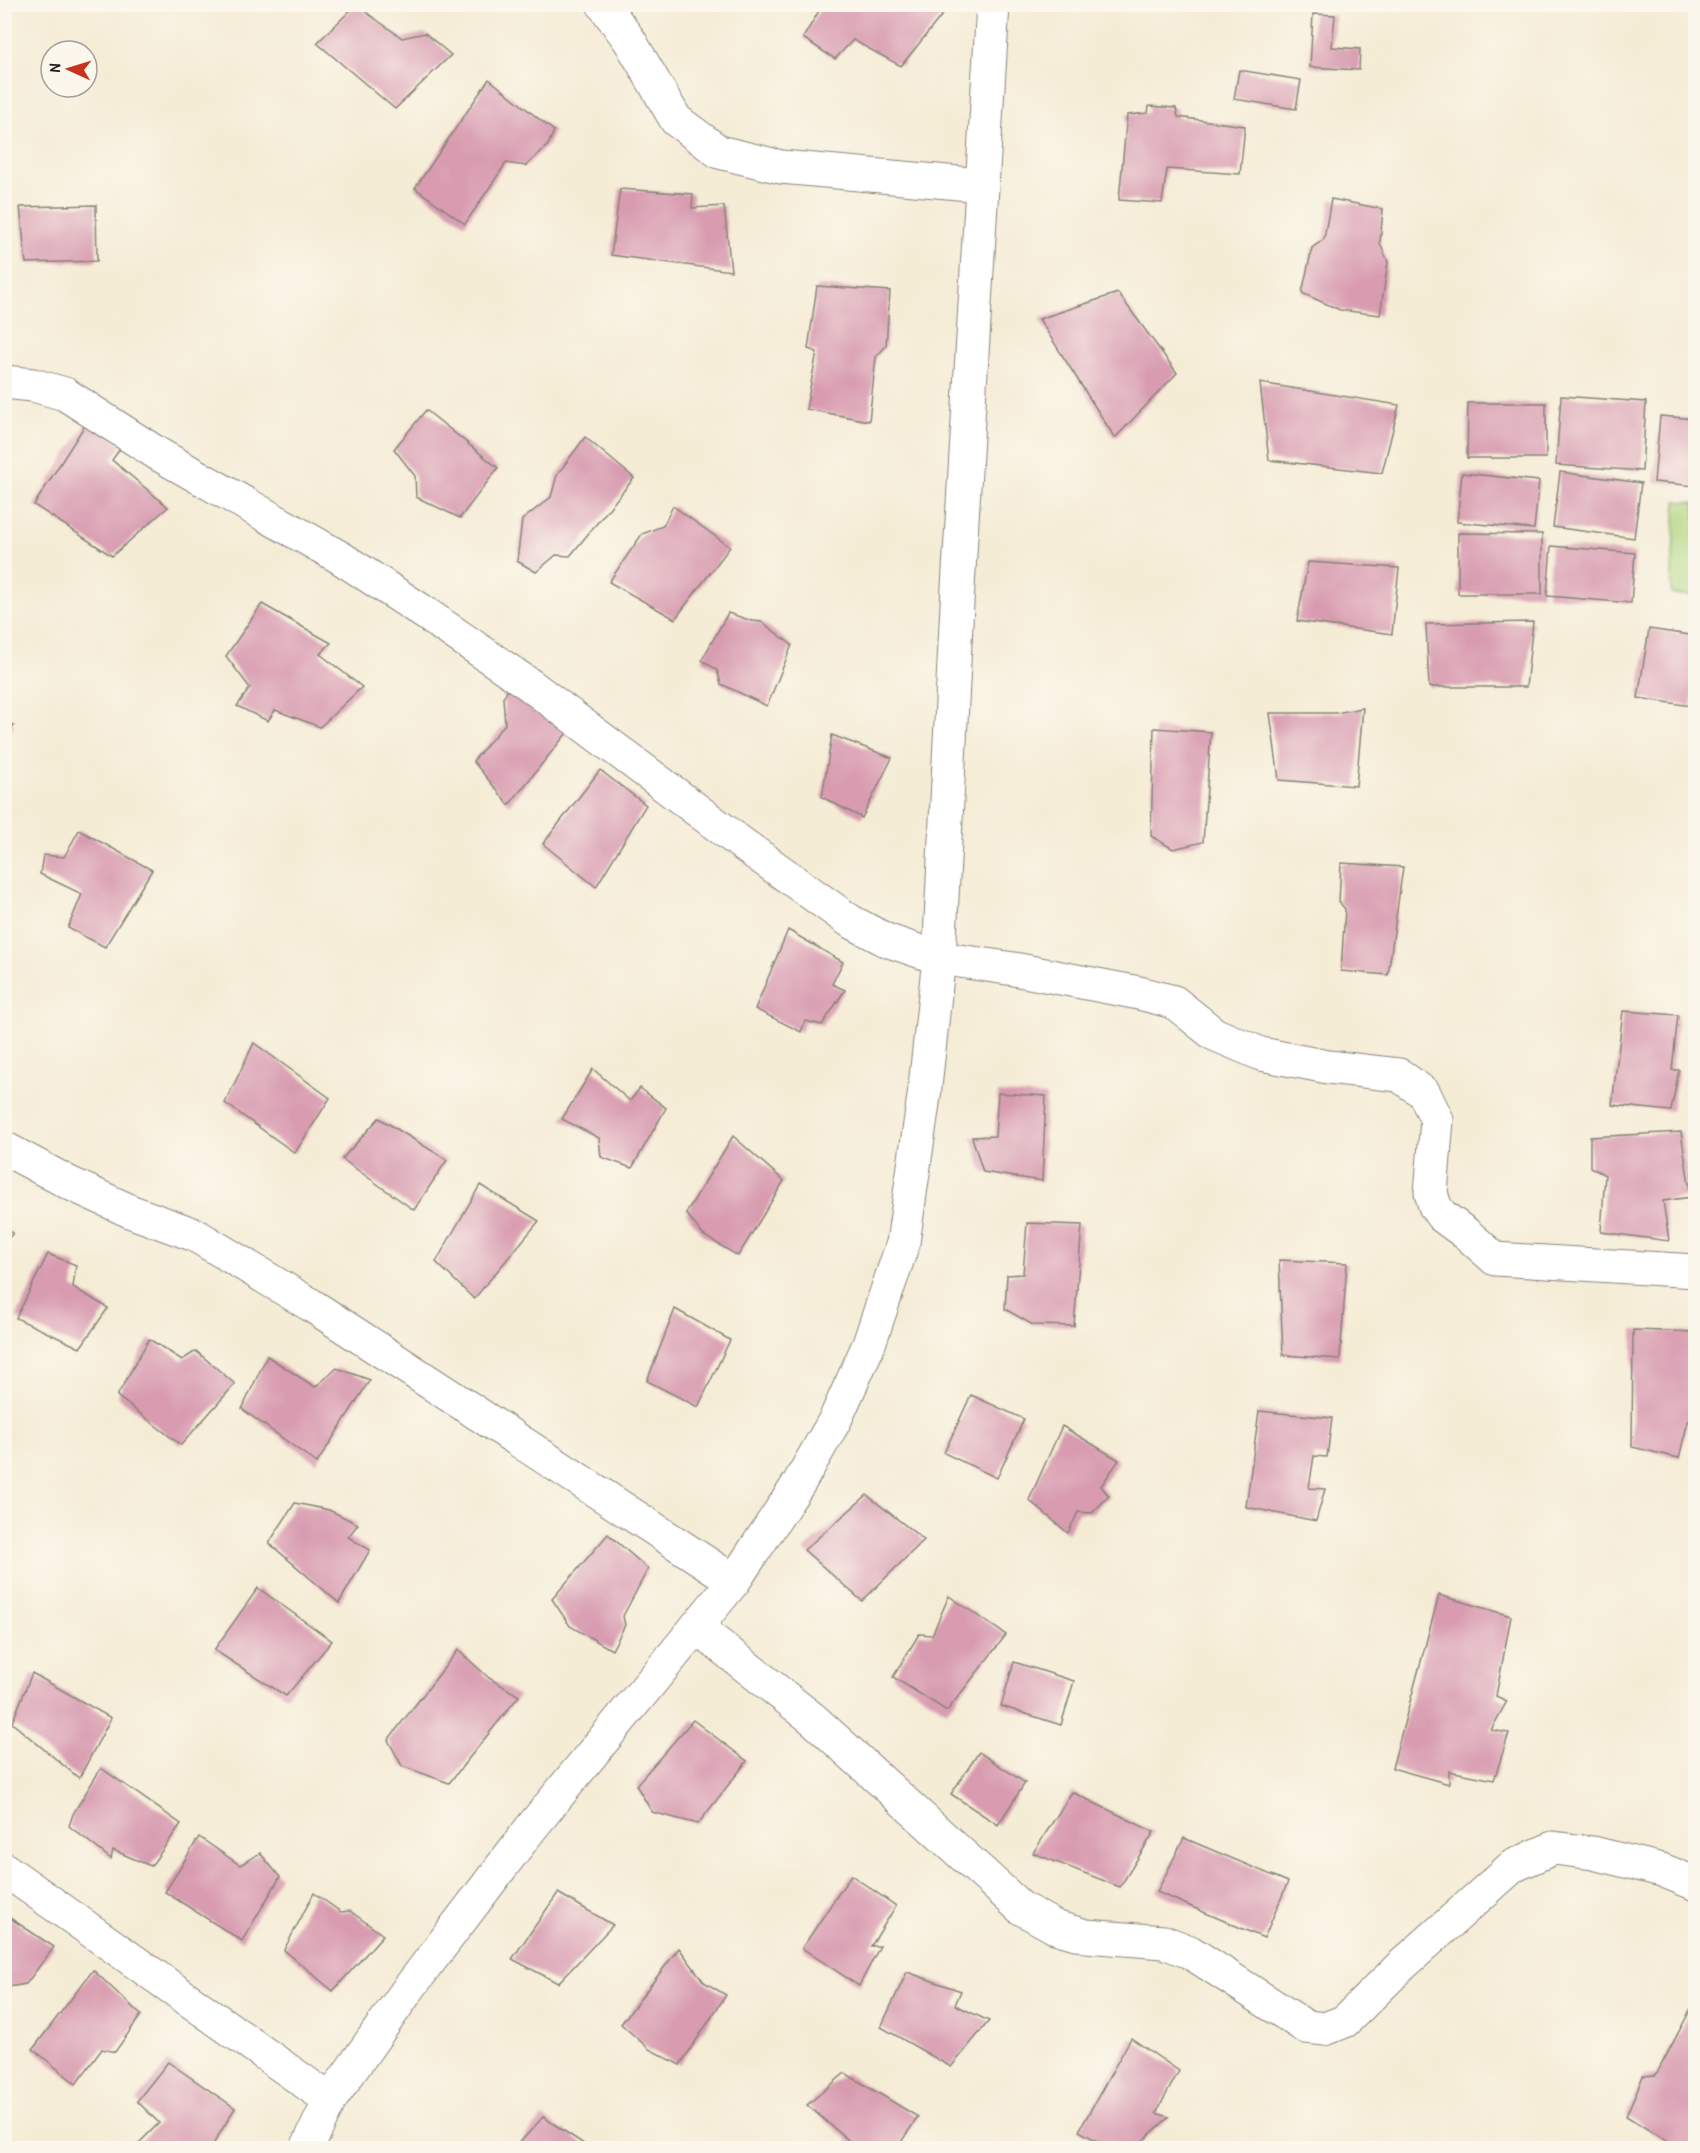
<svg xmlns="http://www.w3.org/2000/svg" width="1700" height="2153" font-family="'Patrick Hand',sans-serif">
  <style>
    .green { fill: #b2d882; stroke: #677a4f; stroke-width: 1.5 }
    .building { fill: #d89bb0 }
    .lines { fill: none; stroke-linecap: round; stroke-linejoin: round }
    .minor-casing { stroke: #888479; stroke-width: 35 }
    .minor { stroke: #fff; stroke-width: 33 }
  </style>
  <rect width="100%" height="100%" fill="#fbf7ec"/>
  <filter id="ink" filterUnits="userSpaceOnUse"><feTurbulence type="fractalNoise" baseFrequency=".0167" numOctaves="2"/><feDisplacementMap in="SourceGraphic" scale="12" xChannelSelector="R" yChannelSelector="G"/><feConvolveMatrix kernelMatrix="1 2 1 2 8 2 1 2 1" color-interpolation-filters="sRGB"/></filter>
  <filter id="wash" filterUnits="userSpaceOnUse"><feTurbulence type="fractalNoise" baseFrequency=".008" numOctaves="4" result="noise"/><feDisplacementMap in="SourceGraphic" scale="24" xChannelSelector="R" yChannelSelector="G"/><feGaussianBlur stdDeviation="1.35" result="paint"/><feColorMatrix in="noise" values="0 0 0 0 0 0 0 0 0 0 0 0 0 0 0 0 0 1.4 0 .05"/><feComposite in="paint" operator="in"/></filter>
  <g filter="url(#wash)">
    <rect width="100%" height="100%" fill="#f5ecd6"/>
    <path class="green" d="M1676 501 1695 503V596L1671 594Z"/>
    <g id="blocks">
      <g class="building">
        <path d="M823 4H940L946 10 901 66 853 40 835 59 803 38Z"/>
        <path d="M356 5 402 38 425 33 451 55 395 109 317 43Z"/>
        <path d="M1313 14 1335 15 1332 47 1360 49 1359 70 1310 67Z"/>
        <path d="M1239 70 1301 80 1296 109 1234 99Z"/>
        <path d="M489 79 554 131 548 145 526 166 506 163 465 224 415 188Z"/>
        <path d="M1149 106 1176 108 1178 117 1245 126 1240 174 1167 169 1162 203 1119 200 1127 115 1148 113Z"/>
        <path d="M620 189 693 194 692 208 724 206 731 271 611 255Z"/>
        <path d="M1331 199 1383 209 1380 243 1388 262 1380 315 1340 310 1302 293 1312 248 1324 239Z"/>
        <path d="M96 205 97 261 26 263 20 207Z"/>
        <path d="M817 286 890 291 886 346 876 357 869 421 806 409 817 352 808 349Z"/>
        <path d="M1118 293 1177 373 1115 438 1039 319Z"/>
        <path d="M1260 383 1399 405 1382 473 1269 460Z"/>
        <path d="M1561 396 1646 402 1642 471 1556 465Z"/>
        <path d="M1468 403H1546V458H1467Z"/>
        <path d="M426 410 498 468 460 518 416 497 415 476 394 449Z"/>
        <path d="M1660 416 1696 419V486L1654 482Z"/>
        <path d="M90 417 122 446 112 460 168 507 112 556 34 505Z"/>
        <path d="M585 437 634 478 570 556 556 555 536 572 517 561 522 520 551 497 557 475Z"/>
        <path d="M1560 472 1641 483 1634 538 1553 527Z"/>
        <path d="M1462 473 1539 481 1534 529 1457 522Z"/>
        <path d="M673 506 730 547 675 619 609 582 642 534 663 526Z"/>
        <path d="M1458 533 1542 534V594H1458Z"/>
        <path d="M1551 546 1635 553 1631 603 1547 596Z"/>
        <path d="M1308 562 1399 568 1392 634 1297 621Z"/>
        <path d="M262 604 331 643 320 654 362 687 320 727 275 710 268 721 237 706 250 688 226 656Z"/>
        <path d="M728 613 752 621 762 622 792 645 767 706 721 684 717 670 702 660Z"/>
        <path d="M1533 622 1526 687H1429L1426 624Z"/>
        <path d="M1649 629 1696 636V682L1691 706 1638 698Z"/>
        <path d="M513 681 574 724 509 805 473 761 505 724 503 698Z"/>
        <path d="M1363 708 1356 786 1279 780 1270 713H1336Z"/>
        <path d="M4 719 14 726 4 740Z"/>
        <path d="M1154 728 1211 732 1203 842 1173 849 1151 836Z"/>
        <path d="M832 735 892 758 862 818 822 797Z"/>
        <path d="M600 770 646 805 596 887 543 844Z"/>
        <path d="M79 830 152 870 105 947 68 928 82 894 40 874 43 855 64 857Z"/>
        <path d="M1341 863 1403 867 1388 975 1341 971 1345 909 1339 902Z"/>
        <path d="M788 930 843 962 832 984 845 990 822 1025 805 1021 801 1032 755 1009Z"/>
        <path d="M1623 1011 1678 1015 1672 1070H1679L1671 1111 1612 1105Z"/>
        <path d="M254 1043 330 1098 295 1153 225 1103Z"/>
        <path d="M593 1069 630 1101 640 1088 666 1108 632 1168 601 1157 599 1138 562 1119Z"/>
        <path d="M998 1093 1046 1096 1042 1181 983 1172 972 1137 995 1136Z"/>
        <path d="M379 1118 447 1160 414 1210 342 1159Z"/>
        <path d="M1681 1132 1691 1197 1663 1201 1669 1241 1601 1232 1605 1175 1590 1167V1137Z"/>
        <path d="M733 1136 784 1181 738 1256 703 1235 686 1213Z"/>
        <path d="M480 1185 539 1221 474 1299 436 1262Z"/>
        <path d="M1027 1223 1082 1225 1074 1326 1033 1325 1005 1309 1007 1275 1023 1274Z"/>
        <path d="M4 1229 13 1233 4 1243Z"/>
        <path d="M48 1254 76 1265 73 1287 108 1308 80 1348 16 1318Z"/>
        <path d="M1279 1260 1347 1263 1340 1359 1283 1355Z"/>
        <path d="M675 1309 730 1340 698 1407 647 1381Z"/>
        <path d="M1633 1330 1695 1332 1696 1418 1688 1421 1679 1458 1632 1447Z"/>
        <path d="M149 1339 182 1360 196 1351 235 1384 181 1445 117 1396Z"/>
        <path d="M267 1356 315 1387 337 1368 370 1380 317 1463 242 1409Z"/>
        <path d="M971 1395 1024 1419 997 1478 944 1453Z"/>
        <path d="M1259 1411 1332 1418 1327 1457 1314 1456 1309 1488 1325 1489 1316 1521 1246 1507Z"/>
        <path d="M1062 1426 1119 1460 1101 1486 1109 1496 1092 1513 1078 1512 1068 1533 1029 1500Z"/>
        <path d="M867 1495 924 1540 862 1601 804 1550Z"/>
        <path d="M295 1503 329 1510 358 1524 348 1537 370 1550 339 1603 269 1543Z"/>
        <path d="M608 1534 648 1569 623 1616 625 1625 612 1650 570 1626 552 1599Z"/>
        <path d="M258 1588 332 1641 286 1696 214 1650Z"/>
        <path d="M1439 1595 1511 1616 1496 1696 1507 1701 1491 1730 1509 1733 1494 1780 1449 1771V1784L1392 1768Z"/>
        <path d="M949 1596 1006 1635 947 1711 893 1677 919 1634 932 1635Z"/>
        <path d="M458 1650 489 1678 519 1696 449 1783 402 1766 388 1740Z"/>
        <path d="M1014 1662 1074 1681 1061 1725 1001 1706Z"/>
        <path d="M32 1673 111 1718 79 1778 12 1723Z"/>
        <path d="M693 1720 747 1761 698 1824 652 1812 636 1785Z"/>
        <path d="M979 1752 1025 1783 998 1825 951 1794Z"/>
        <path d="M101 1768 181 1824 151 1866 113 1850 111 1859 69 1826 73 1814Z"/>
        <path d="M1072 1792 1154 1832 1120 1887 1033 1853Z"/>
        <path d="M199 1837 240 1865 260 1853 280 1877 242 1941 165 1892Z"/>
        <path d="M1184 1838 1288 1882 1264 1938 1157 1892Z"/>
        <path d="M851 1875 896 1906 871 1946H880L859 1986 802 1948Z"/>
        <path d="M314 1893 341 1912 350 1911 383 1935 333 1991 284 1950Z"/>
        <path d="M558 1893 613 1925 558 1983 512 1959Z"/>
        <path d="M4 1914 54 1947 26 1984 8 1987 4 1991Z"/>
        <path d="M679 1948 704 1982 726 1995 680 2065 649 2049 621 2024Z"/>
        <path d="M93 1970 141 2015 115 2052 102 2049 76 2084 33 2049Z"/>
        <path d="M907 1972 961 1991 955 2005 989 2021 951 2067 881 2027Z"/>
        <path d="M1696 1999V2148H1678L1626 2116 1643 2076 1656 2075Z"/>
        <path d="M1131 2038 1179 2071 1156 2113 1169 2117 1135 2148H1110L1079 2131Z"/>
        <path d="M168 2062 235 2108 211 2148H134L159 2123 137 2101Z"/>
        <path d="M845 2073 918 2117 897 2148H849L848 2140 807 2105Z"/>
        <path d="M543 2117 590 2148H515Z"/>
        <path d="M936 2142 944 2148H932Z"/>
      </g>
    </g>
  </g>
  <g filter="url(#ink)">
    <use href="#blocks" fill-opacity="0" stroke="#888479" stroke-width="1.5"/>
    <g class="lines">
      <defs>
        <g id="minor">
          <path d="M603 4 630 41 676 120 719 152 781 167 981 185"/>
          <path d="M4 382 33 385 65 394 158 454 341 558 419 609 530 685 745 846 850 921 886 940 939 958 1014 969 1139 993 1174 1002 1214 1034 1261 1054 1328 1067 1399 1075 1424 1093 1437 1120 1431 1193 1435 1206 1442 1216 1468 1235 1495 1259 1696 1271"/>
          <path d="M4 1148 69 1183 132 1212 195 1235 311 1305 734 1581"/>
          <path d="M696 1627 813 1719 1021 1908 1055 1927 1086 1936 1164 1942 1190 1952 1306 2027 1325 2029 1345 2021 1400 1967 1513 1866 1553 1848 1593 1853 1662 1870 1696 1884"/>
          <path d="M4 1869 330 2100"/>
          <path d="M307 2148 330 2100 409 1988 531 1828 734 1581 799 1483 835 1420 869 1344 903 1243 924 1096 939 958 957 604 993 4"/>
        </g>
      </defs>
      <use href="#minor" class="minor-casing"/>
      <use href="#minor" class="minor"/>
    </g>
  </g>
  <rect width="1700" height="2153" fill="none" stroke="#fbf7ec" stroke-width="24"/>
  <g transform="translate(69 69) rotate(274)"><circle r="28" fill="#fbf7ec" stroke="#a29f99" stroke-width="1.5"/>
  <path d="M0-4.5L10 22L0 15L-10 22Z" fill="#c8321e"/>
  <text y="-9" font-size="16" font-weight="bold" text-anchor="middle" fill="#1c1c1c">N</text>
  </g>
</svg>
